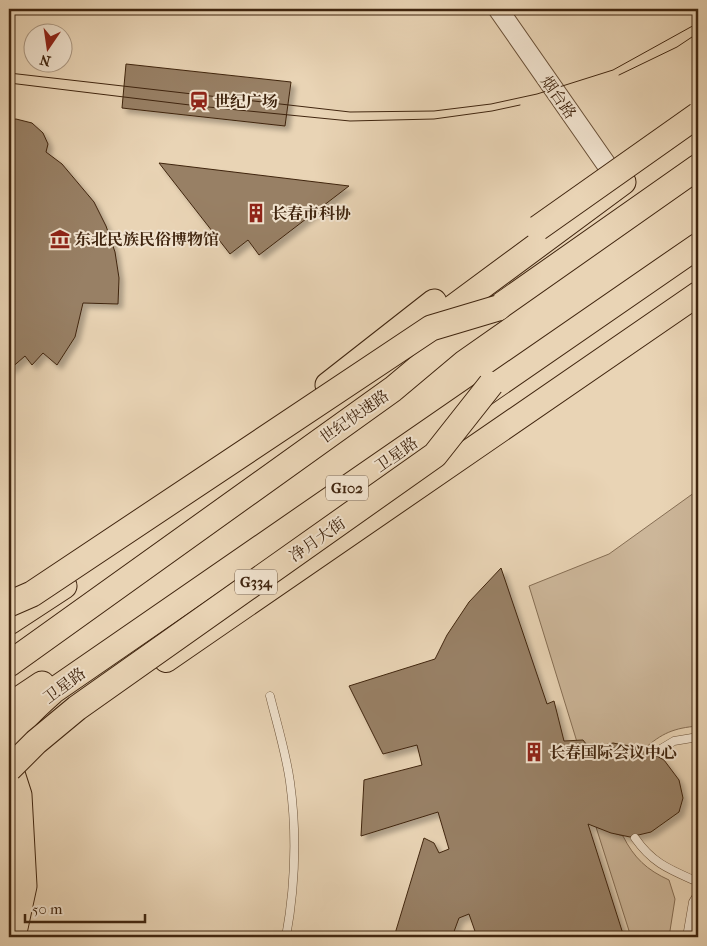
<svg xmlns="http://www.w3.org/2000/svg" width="707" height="946" font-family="'IM FELL French Canon','Noto Serif SC',serif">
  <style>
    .green { fill: #ccb699; stroke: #866e54 }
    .building { fill: #988065; stroke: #40250f; filter: url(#shadow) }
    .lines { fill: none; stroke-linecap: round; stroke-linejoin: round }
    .service-casing { stroke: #6a5138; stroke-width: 9 }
    .tertiary-casing { stroke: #6a5138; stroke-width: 21 }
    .primary-casing { stroke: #40250f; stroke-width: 26 }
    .trunk-casing { stroke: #40250f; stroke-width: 27 }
    .service { stroke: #f1e3cf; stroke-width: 8 }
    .tertiary { stroke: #f1e3cf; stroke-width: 19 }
    .primary { stroke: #e9d4b5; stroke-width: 24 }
    .trunk { stroke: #e9d4b5; stroke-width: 25 }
    .tram { stroke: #40250f; stroke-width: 1 }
    .trunk-bridge-casing { stroke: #40250f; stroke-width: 27; stroke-linecap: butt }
    .trunk-bridge { stroke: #e9d4b5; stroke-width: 25 }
    .labels { text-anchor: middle; stroke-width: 4; stroke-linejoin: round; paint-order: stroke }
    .shield { fill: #f1e3cf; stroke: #755e49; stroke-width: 1 }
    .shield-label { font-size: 15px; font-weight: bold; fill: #40250f }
    .street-label { font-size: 16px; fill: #40250f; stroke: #f1e3cf }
    .poi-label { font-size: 16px; font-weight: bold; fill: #40250f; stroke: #f1e3cf; text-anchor: start }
  </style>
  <defs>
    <filter id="shadow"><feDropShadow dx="4.5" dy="4.5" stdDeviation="2.5" flood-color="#0004"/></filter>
  </defs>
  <rect width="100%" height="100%" fill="#e9d4b5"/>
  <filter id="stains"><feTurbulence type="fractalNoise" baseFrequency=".004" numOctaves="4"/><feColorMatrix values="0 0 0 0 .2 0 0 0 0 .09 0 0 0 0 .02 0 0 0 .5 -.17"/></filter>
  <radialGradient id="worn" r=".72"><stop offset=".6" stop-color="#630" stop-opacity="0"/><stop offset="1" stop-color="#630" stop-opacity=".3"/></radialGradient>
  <g class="green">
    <path d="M698 490V726C674 728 662 733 644 749 620 743 601 740 581 755L529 586 609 554Z"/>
    <path d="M596 827 623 836C634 858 647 870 669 880L675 899 669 937H631Z"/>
  </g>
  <g class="building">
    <path d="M126 64 291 82 285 126 122 108Z"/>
    <path d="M16 119 32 123 43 133 48 144 46 152 62 164 94 202 106 226 115 252 119 278 118 304 83 303 75 337 57 365 43 353 32 365 25 356 9 370V120Z"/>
    <path d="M159 163 349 186 259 255 248 240 230 254Z"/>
    <path d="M501 568 547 704 554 701 564 741 583 740 590 749 613 743 644 749 664 760 679 780 683 798 679 812 651 832 630 837 611 833 588 824 624 937H477L469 914 459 918 452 937H394L424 838 434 843 439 853 449 849 438 812 361 836 364 780 422 765 417 745 383 754 349 686 435 659 447 635 469 602Z"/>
  </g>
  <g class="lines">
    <defs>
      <g id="service">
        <path d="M270 696C277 724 286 753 290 782 297 833 295 887 286 937"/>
        <path d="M659 750 674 741 698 737"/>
        <path d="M635 838C653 864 671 870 698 882"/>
        <path d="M687 937 693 902 698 894"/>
      </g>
      <path id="tertiary" d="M498 9 620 184"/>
      <path id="primary" d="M166 660 698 294"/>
      <g id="trunk">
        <path d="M424 329 623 182"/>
        <path d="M328 385 434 302"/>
        <path d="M9 622 64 586"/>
        <path d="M9 664 393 389 449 342 698 167"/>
        <path d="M9 706 42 684"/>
        <path d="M9 743C19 721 35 707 53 691L698 246"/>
        <path d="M9 764 19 795 24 886 13 937"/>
      </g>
    </defs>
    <use href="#service" class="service-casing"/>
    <use href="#tertiary" class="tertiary-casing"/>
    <use href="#primary" class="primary-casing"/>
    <use href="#trunk" class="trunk-casing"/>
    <use href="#service" class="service"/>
    <use href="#tertiary" class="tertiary"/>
    <use href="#primary" class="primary"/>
    <use href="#trunk" class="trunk"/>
    <g class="tram">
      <path d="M9 73 350 112 434 111 491 104 537 94 613 70 698 23"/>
      <path d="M619 75 677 47 698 33"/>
      <path d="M9 83 198 106 350 121 434 119 492 111 520 105"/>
    </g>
    <defs>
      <g id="trunk-bridge">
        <path d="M538 228 698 115"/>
        <path d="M9 604 32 594 431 328 498 308"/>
        <path d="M9 769 36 742 77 708 435 455 491 384"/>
      </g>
    </defs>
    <use href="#trunk-bridge" class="trunk-bridge-casing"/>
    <use href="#trunk-bridge" class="trunk-bridge"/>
  </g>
  <defs>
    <symbol id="station-bare" viewBox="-9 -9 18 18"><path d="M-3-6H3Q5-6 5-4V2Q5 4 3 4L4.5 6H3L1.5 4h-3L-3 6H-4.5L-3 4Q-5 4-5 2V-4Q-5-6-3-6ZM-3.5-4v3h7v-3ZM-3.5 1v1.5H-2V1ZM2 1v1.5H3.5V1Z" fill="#8f2418" stroke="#f1e3cf" stroke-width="2.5" paint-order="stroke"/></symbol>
    <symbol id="building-bare" viewBox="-9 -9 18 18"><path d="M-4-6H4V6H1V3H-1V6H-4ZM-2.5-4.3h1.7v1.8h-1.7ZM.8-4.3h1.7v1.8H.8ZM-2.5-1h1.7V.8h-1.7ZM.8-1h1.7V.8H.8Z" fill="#8f2418" stroke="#f1e3cf" stroke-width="2.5" paint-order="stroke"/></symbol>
    <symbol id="museum-bare" viewBox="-9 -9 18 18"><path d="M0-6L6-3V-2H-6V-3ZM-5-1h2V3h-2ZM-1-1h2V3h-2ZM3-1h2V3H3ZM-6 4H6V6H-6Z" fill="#8f2418" stroke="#f1e3cf" stroke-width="2.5" paint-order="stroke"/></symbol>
  </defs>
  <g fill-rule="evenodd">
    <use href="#station-bare" x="185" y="87" width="28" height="28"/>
    <use href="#building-bare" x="242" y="199" width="28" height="28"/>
    <use href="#museum-bare" x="46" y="225" width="28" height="28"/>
    <use href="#building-bare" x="520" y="738" width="28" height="28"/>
  </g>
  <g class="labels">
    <g class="shield">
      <rect x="326" y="475.5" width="42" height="25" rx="4"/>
      <rect x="235" y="569.5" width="42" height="25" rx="4"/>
    </g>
    <g class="shield-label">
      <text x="347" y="493">G102</text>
      <text x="256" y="587">G334</text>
    </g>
    <g class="street-label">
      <text transform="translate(559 97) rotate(55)" y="6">烟台路</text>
      <text transform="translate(354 416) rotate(-35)" y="6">世纪快速路</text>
      <text transform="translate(396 454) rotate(-35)" y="6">卫星路</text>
      <text transform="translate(317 539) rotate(-35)" y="6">净月大街</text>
      <text transform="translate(64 685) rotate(-37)" y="6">卫星路</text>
    </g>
    <g class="poi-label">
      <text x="214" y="107">世纪广场</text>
      <text x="271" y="219">长春市科协</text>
      <text x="75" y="245">东北民族民俗博物馆</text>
      <text x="549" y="758">长春国际会议中心</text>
    </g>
  </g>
  <rect width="707" height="946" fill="none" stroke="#e9d4b5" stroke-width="30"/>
  <rect x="10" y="10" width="687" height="926" fill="none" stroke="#40250f" stroke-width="2.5"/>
  <rect x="15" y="15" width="677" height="916" fill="none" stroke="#40250f"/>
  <g transform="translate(48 48) rotate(193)"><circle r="24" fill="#f1e3cf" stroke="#aa9782"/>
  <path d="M0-4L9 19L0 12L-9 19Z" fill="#8f2418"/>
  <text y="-8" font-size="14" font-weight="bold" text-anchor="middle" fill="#40250f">N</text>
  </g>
  <path d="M25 914v8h120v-8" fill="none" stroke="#40250f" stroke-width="2.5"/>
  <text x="32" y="914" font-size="15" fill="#40250f" stroke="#f1e3cf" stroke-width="4" paint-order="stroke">50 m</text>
  <rect width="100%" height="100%" filter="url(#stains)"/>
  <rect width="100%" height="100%" fill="url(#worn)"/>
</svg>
